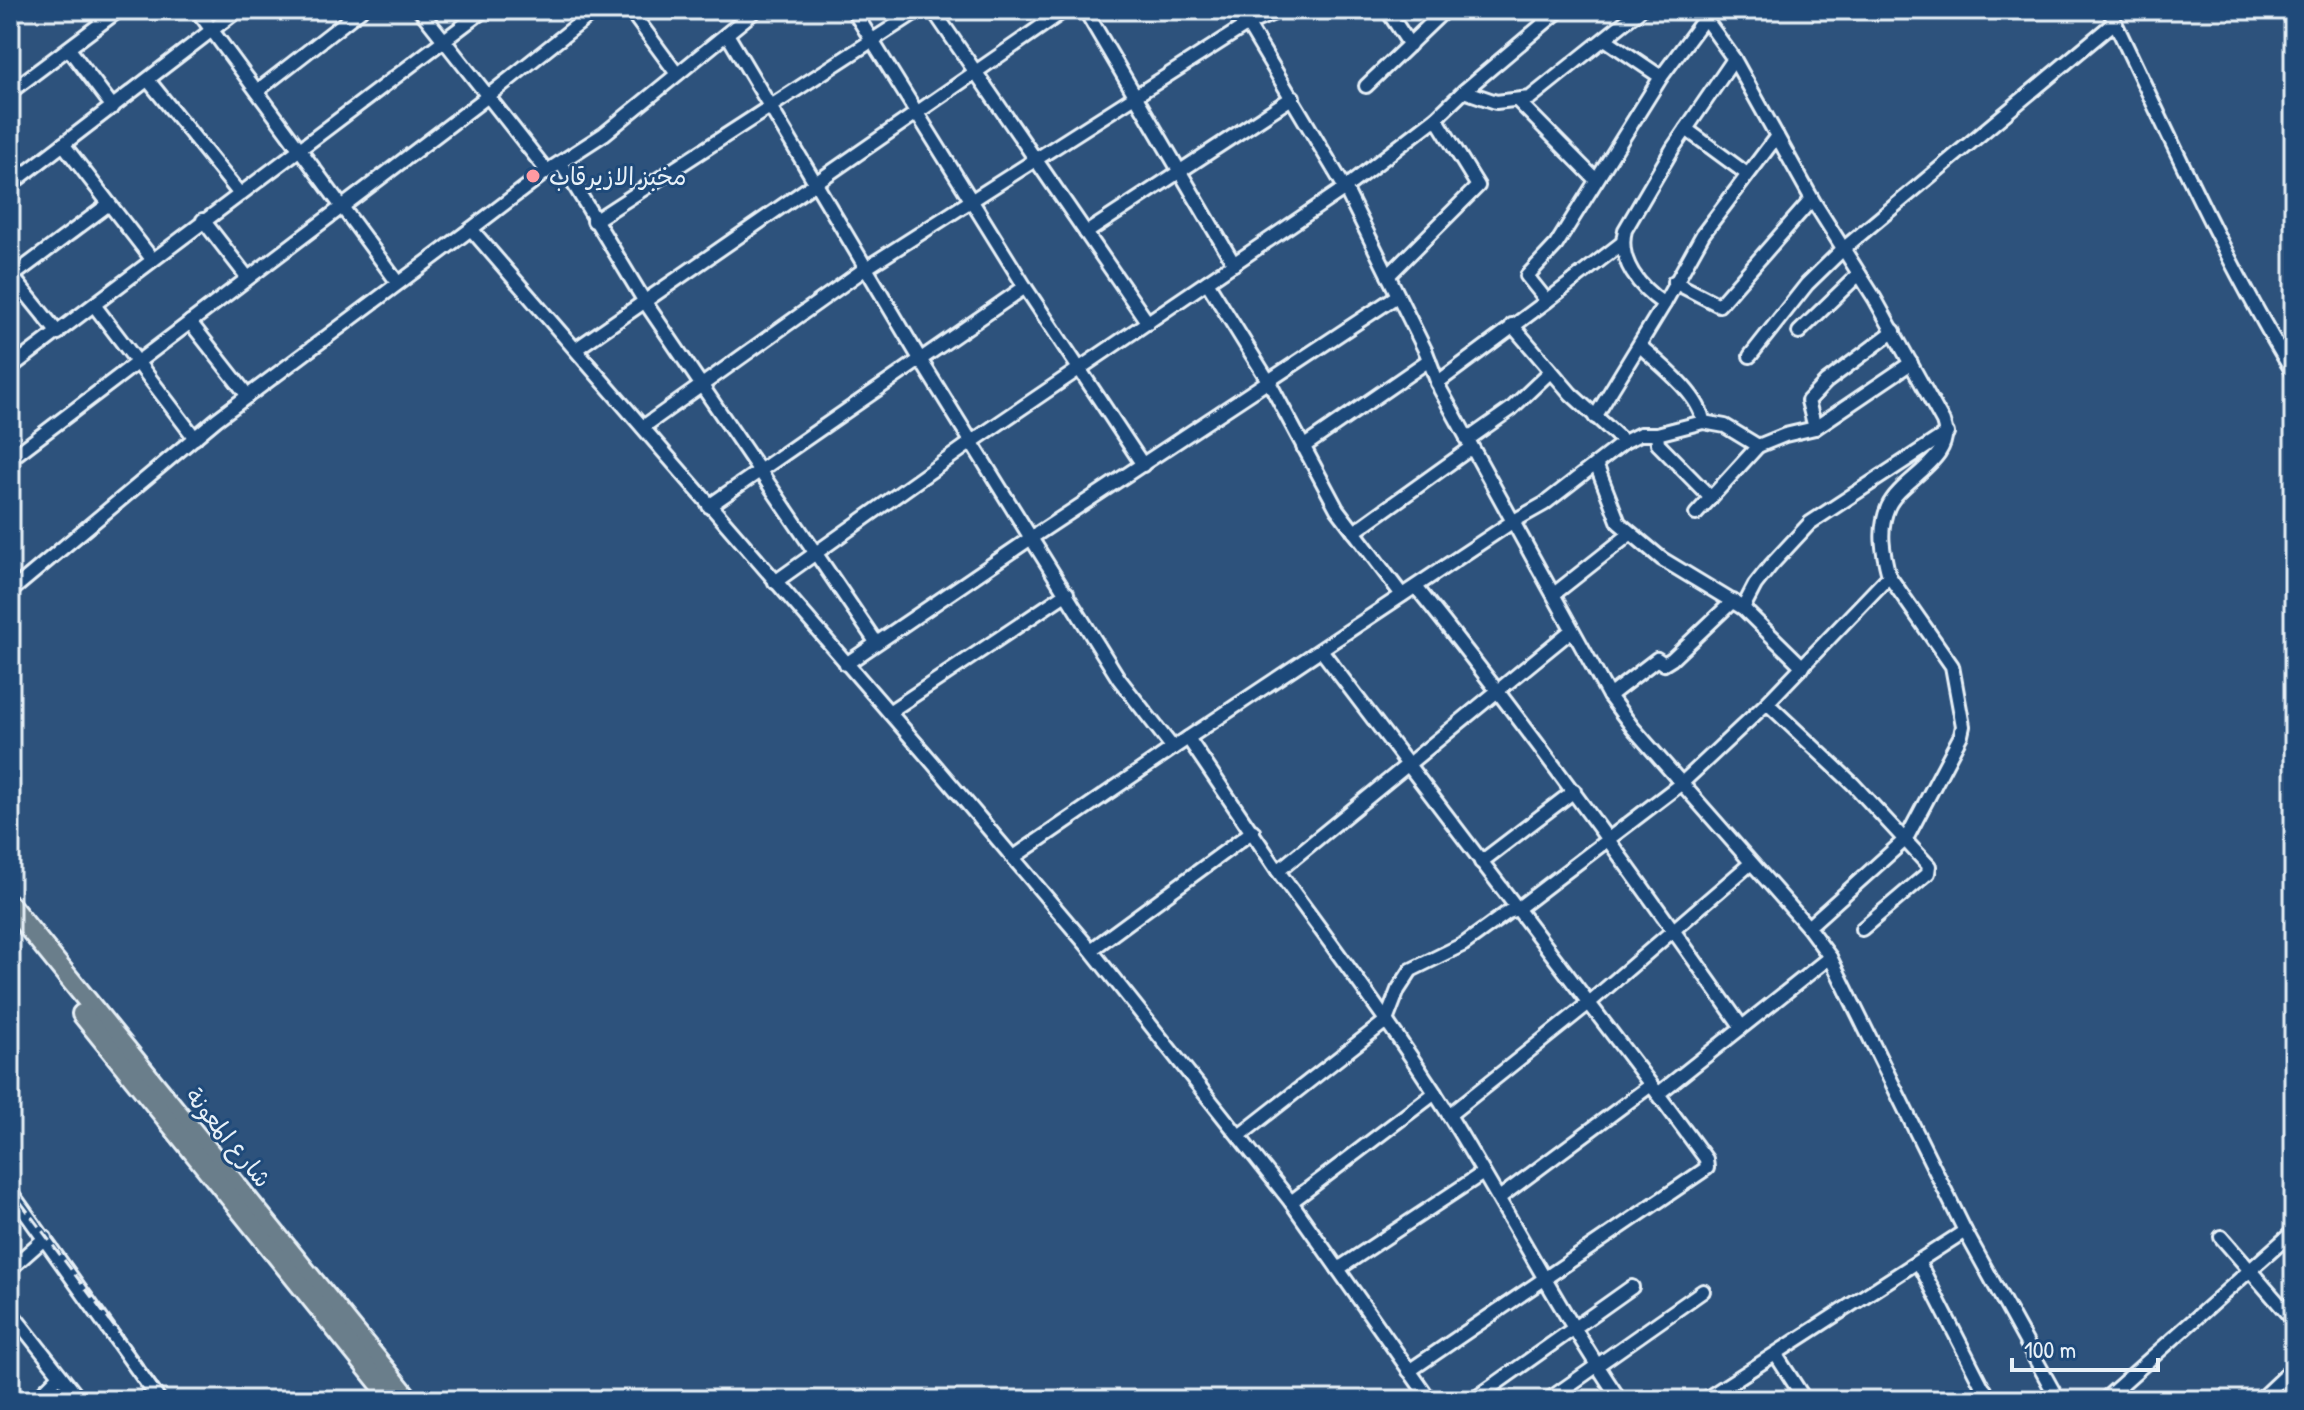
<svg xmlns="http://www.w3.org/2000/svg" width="2304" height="1410" font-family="'Patrick Hand','Playpen Sans Arabic',sans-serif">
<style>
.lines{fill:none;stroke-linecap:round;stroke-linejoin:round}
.minor-casing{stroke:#e8f1f8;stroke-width:18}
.highway-casing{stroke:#e8f1f8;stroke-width:24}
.minor{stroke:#1f4a7a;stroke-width:12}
.highway{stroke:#6b7e8b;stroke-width:18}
.rail{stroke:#e8f1f8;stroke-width:3;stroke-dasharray:12 6;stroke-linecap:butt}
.poi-dot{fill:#ff9aa2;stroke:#1f4a7a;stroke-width:3}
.labels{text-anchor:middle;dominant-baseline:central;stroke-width:6;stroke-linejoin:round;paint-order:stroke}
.poi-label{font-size:24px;fill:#e8f1f8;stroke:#1f4a7a;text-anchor:start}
.street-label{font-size:24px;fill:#e8f1f8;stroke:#1f4a7a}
</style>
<rect width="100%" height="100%" fill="#2d527c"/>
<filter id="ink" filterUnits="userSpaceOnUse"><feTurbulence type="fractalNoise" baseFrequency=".0125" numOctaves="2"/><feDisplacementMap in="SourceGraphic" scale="16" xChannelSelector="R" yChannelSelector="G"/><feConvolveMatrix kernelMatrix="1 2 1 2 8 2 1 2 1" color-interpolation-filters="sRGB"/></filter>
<g filter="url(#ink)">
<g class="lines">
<!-- minor casing -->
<g class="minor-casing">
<g id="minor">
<path d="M197,10L398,283"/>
<path d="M420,10L547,171"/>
<path d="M630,10L677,74"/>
<path d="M756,10L604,134L547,171L471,229L933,763L1091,950L1291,1202L1430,1400"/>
<path d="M853,10L1025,287L1143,465"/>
<path d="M933,10L1148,323"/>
<path d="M1085,10L1234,264"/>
<path d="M1239,10L1345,188L1426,352L1440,389L1609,696L1633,728L1808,927L1830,957L1965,1231L2058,1400"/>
<path d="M1387,10L1410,45"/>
<path d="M2109,10C2168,133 2223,257 2294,374"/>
<path d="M727,34L920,359L1031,538L1119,679L1173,748"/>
<path d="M1605,39L1661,77"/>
<path d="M69,49L113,107"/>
<path d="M1734,59L1673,148L1625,230C1617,261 1640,288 1664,304L1703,234L1777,136"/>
<path d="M148,80L239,193"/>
<path d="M1366,86L1445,10"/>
<path d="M257,91L361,10"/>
<path d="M1464,91L1496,102L1530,98L1640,10"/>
<path d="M10,92L119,10"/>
<path d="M1517,100L1595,179"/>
<path d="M1686,129L1747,174"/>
<path d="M63,144L152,259"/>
<path d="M561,163L645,302L876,642"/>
<path d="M10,185L238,10"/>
<path d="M203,220L248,278"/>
<path d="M594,221L919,10"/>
<path d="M1086,233L1293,97"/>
<path d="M12,276L58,333"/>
<path d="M1388,276L1478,186L1436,118"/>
<path d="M10,278L109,204"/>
<path d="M1207,282L1269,382L1337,509L1402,595"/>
<path d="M1674,282L1719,305L1812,199"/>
<path d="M1547,301L1622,243"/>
<path d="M94,305L195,438"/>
<path d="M190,322L248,396"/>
<path d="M1512,325L1571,394L1624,442"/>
<path d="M1799,332L1859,274"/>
<path d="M1640,346C1659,363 1701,396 1703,422"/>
<path d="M576,349L1065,10"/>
<path d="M1750,356L1807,284L1843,249L2115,22"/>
<path d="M10,368L484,10"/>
<path d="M1437,383L1547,301L1527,276L1556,245L1661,77L1704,19"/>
<path d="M1595,417L1664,304"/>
<path d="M643,427L866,268L1248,24L1281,10"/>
<path d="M1815,428L1808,401L1826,382L1894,331"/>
<path d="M1657,434L1658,444L1711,498"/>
<path d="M1467,440L1511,409L1551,371"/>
<path d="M1303,447L1429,360"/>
<path d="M10,459L488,96L596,10"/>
<path d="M1596,464L1619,523L1662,559L1743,608L1803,667"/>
<path d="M709,506L1025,287"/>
<path d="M1696,514L1758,446"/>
<path d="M1354,532L1471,448"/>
<path d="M775,582L973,441L1345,188L1436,118L1464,91L1560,10"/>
<path d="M1416,587C1530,729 1636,877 1741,1026"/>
<path d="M10,592L217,419L471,229"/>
<path d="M1554,594L1630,534"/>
<path d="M1743,608L1755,585L1771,565L1810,523L1947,433"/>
<path d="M1321,650L1658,1094L1830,957"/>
<path d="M846,664L1031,538L1397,296"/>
<path d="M1609,696L1657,659L1664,664L1672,659L1733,601"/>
<path d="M1767,703L1853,784L1929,866L1928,873L1862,929"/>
<path d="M889,712L1067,593"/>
<path d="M1188,738L1278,871L1572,630"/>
<path d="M1014,857L1173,748L1512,522L1544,504L1624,442L1640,434H1657L1703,422L1725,426L1758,446L1785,435L1815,428L1911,363"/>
<path d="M1481,862L1574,791"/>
<path d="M1278,871C1336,951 1395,1029 1447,1112C1506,1207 1557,1307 1620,1400"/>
<path d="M1808,927L1906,839L1961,735L1963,726L1952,666L1889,576"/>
<path d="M1091,950L1253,831"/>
<path d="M1449,1115L1589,1003L1750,864"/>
<path d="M1239,1136L1386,1021L1398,990L1411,970L1464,944L1508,912L1517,909L1682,783L1767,703L1889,576C1883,553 1878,530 1888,507C1901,478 1957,459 1943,422L1875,299L1812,199L1734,59L1699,10"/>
<path d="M10,1191L159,1400"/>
<path d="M1499,1198L1651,1085"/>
<path d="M1291,1202L1435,1093"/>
<path d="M2221,1237L2294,1321"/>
<path d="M1919,1263L1989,1400"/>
<path d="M10,1269L45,1238"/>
<path d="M1338,1269L1483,1173"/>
<path d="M10,1311L80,1400"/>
<path d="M1776,1355L1805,1400"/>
<path d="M1409,1371L1707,1168L1706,1159L1658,1094"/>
<path d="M35,1400L60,1375"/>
<path d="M1473,1400L1632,1287"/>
<path d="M1548,1400L1703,1291"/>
<path d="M1704,1400L1965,1231"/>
<path d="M1970,1400L1985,1390"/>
<path d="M2104,1400L2294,1231"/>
<path d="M2259,1400L2294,1367"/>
</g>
</g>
<!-- highway casing -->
<g class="highway-casing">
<g id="highway">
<path d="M10,905L410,1400"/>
<path d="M82,1014L393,1400"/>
</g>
</g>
<!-- minor -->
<use href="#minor" class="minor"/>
<!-- highway -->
<use href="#highway" class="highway"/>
<!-- rail -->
<path class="rail" d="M10,1188L169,1400"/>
</g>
</g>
<!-- markers -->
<circle class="poi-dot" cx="533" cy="176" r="8"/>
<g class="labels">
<!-- poi labels -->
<g class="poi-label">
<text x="549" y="176">مخبز الازيرقاب</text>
</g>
<!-- street labels -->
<g class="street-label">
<text transform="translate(229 1137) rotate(51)">شارع المعونة</text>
</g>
</g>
<!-- margin -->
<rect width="2304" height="1410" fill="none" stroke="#1f4a7a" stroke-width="40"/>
<rect x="20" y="20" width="2264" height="1370" fill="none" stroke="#e8f1f8" stroke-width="3" filter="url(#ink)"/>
<!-- scale -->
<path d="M2012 1358v12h146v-12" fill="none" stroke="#e8f1f8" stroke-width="4"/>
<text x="2024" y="1358" font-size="24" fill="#e8f1f8" stroke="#1f4a7a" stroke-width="6" paint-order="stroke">100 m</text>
</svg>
